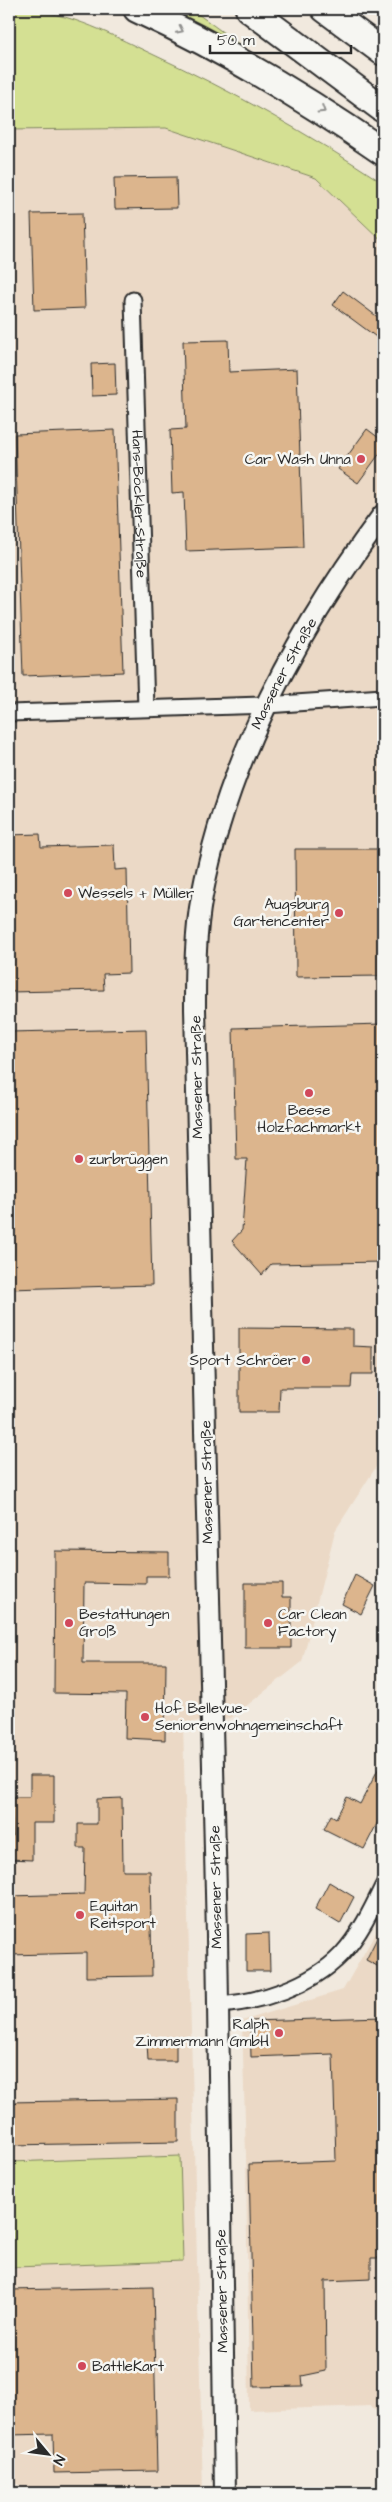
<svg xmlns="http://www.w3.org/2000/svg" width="392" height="2502" font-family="'Architects Daughter',sans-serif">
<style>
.built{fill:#ebd9c6}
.green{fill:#d4e093;stroke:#80865f}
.building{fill:#dcb58d;stroke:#2b2b2b}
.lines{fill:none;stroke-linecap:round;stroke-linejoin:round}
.minor-casing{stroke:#2b2b2b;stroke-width:19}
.secondary-casing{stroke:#2b2b2b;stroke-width:24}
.motorway-casing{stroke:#2b2b2b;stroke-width:30}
.minor{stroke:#f6f6f2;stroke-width:15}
.secondary{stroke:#f6f6f2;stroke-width:20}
.motorway{stroke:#f6f6f2;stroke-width:26}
.oneway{stroke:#90908e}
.poi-dot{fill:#d1495b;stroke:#f6f6f2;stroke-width:2}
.labels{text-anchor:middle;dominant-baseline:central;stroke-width:5;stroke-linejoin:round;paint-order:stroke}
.poi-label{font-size:15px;fill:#2b2b2b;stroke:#f6f6f2;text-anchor:start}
.street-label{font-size:15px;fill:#2b2b2b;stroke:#f6f6f2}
</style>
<rect width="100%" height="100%" fill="#f1e9de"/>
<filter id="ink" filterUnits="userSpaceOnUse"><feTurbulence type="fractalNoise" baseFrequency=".02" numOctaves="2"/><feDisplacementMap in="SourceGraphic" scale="10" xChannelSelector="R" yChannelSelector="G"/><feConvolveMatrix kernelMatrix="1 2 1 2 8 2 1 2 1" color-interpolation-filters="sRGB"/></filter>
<g filter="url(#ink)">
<!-- built -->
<g class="built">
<path d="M166,128L316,178L383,242V1456L335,1531L302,1662L231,1718L183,1723L203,2493H32L9,2479V130Z"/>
<path d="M383,1920V2416L371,2406L249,2410L246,2154L242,2021L343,1990Z"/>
</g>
<!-- green -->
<g class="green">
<path d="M9,9C64,9 103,31 152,54C232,91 309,134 383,183V242L316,178L166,128L9,130Z"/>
<path d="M150,9H191L261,60Z"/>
<path d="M180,2156L183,2261L14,2267L10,2162Z"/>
</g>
<!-- building -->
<g class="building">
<path d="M176,177L177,208L115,209L114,178Z"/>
<path d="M82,213L85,308L34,310L31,214Z"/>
<path d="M343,291L383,321V342L333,305Z"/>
<path d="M228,340L229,372L297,369L303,547L186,551L184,492L172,493L170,430L186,429L183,341Z"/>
<path d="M115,363L116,395L92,396L91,364Z"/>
<path d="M367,429L383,441V449L358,483L338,469Z"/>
<path d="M115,430L123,672L23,676L15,434Z"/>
<path d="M40,834L41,847L114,845L115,870L127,869L129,973L103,974L104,990L9,992V835Z"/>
<path d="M295,849H383V976L296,977Z"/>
<path d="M383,1024V1262L271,1264L262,1275L232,1241L242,1230L247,1159H236L233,1028Z"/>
<path d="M146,1029L152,1285L9,1289V1032Z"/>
<path d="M239,1328L353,1329V1346L373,1347V1374H352L351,1388H280L279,1412H239Z"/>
<path d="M55,1551L169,1552V1576H146V1584L84,1583L83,1663H166L165,1740L125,1738L126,1694L54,1693Z"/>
<path d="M355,1575L375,1586L361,1614L342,1604Z"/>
<path d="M245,1583H282V1597H291V1648H245Z"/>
<path d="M383,1760V1812L364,1849L324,1829L331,1815L336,1818L347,1797L360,1804Z"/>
<path d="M30,1775H54V1823H32V1860L9,1859V1836H13L12,1797H30Z"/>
<path d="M122,1798L123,1871H150L152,1976L86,1977V1953L9,1955V1896L84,1894L85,1848H78V1824H97V1799Z"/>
<path d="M329,1882L354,1897L340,1924L315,1909Z"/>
<path d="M383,1926V1969L366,1960Z"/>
<path d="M269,1933L270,1971H246V1934Z"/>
<path d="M383,2017V2258H371V2279L325,2281L326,2371L302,2376L303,2386L254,2387L249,2164L336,2161L333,2054L251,2057L250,2021Z"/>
<path d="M147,2042H176V2061H148Z"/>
<path d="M178,2099V2142L9,2145V2102Z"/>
<path d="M153,2287L157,2471L54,2473L53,2434L9,2435V2290Z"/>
</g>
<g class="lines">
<!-- minor casing -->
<g class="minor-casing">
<g id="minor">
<path id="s1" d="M133,300L146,708"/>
<path d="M9,713L266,705L383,697"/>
<path d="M217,2005C259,2003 311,1986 341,1955C359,1936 372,1909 383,1886"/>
</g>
</g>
<!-- secondary casing -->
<g class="secondary-casing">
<g id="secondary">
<path id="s2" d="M225,2493L217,1935L195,1009C195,972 195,933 202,896C228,756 299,628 383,515"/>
</g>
</g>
<!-- motorway casing -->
<g class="motorway-casing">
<g id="motorway">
<path d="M137,9C224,49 305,98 383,152"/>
<path d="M249,9L383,109"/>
<path d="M325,9L383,52"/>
</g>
</g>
<!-- minor -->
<use href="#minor" class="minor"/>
<!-- secondary -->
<use href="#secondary" class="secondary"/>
<!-- motorway -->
<use href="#motorway" class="motorway"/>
</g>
<!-- one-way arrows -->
<defs><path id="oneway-chevron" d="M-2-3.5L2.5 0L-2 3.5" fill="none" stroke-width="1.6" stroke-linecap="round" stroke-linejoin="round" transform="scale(1.25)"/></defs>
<g class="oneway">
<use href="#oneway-chevron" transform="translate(180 30) rotate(26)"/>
<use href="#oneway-chevron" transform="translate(322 110) rotate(32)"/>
</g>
</g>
<!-- markers -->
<g class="poi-dot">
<circle cx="361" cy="459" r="5"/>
<circle cx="68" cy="893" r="5"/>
<circle cx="339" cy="913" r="5"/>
<circle cx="309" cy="1093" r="5"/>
<circle cx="79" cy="1159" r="5"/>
<circle cx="306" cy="1360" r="5"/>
<circle cx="69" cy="1623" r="5"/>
<circle cx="268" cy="1623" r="5"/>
<circle cx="145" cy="1717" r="5"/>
<circle cx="80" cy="1915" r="5"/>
<circle cx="279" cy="2033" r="5"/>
<circle cx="82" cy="2366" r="5"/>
</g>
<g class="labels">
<!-- poi labels -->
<g class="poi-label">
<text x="351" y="459" text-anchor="end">Car Wash Unna</text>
<text x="78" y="893">Wessels + Müller</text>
<text x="329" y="904" text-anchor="end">Augsburg<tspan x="329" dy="17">Gartencenter</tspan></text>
<text x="309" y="1110" text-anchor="middle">Beese<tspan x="309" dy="17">Holzfachmarkt</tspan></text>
<text x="89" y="1159">zurbrüggen</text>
<text x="296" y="1360" text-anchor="end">Sport Schröer</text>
<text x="79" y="1614">Bestattungen<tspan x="79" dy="17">Groß</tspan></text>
<text x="278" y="1614">Car Clean<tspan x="278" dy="17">Factory</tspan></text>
<text x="155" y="1708">Hof Bellevue-<tspan x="155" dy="17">Seniorenwohngemeinschaft</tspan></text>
<text x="90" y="1906">Equitan<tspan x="90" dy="17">Reitsport</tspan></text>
<text x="269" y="2024" text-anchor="end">Ralph<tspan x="269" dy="17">Zimmermann GmbH</tspan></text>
<text x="92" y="2366">BattleKart</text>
</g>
<!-- street labels -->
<g class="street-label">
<text stroke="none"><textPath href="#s1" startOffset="204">Hans-Böckler-Straße</textPath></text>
<text stroke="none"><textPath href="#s2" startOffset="1836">Massener Straße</textPath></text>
<text transform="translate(197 1077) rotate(-91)">Massener Straße</text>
<text transform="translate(207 1482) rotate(-91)">Massener Straße</text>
<text transform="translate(216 1887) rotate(-91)">Massener Straße</text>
<text transform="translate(222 2291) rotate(-91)">Massener Straße</text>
</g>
</g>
<!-- margin -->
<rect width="392" height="2502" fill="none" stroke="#f6f6f2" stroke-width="30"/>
<rect x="15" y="15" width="362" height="2472" fill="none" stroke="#2b2b2b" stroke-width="2" filter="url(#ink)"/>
<!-- north arrow -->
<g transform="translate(48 2454) rotate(119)" stroke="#f6f6f2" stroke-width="4" paint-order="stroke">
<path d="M0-4L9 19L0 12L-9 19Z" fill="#2b2b2b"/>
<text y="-8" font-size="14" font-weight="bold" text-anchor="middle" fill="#2b2b2b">N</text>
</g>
<!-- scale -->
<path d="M210 45v8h141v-8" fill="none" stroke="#2b2b2b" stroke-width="2.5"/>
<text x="217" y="45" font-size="15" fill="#2b2b2b" stroke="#f6f6f2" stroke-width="4" paint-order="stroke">50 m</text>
</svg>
